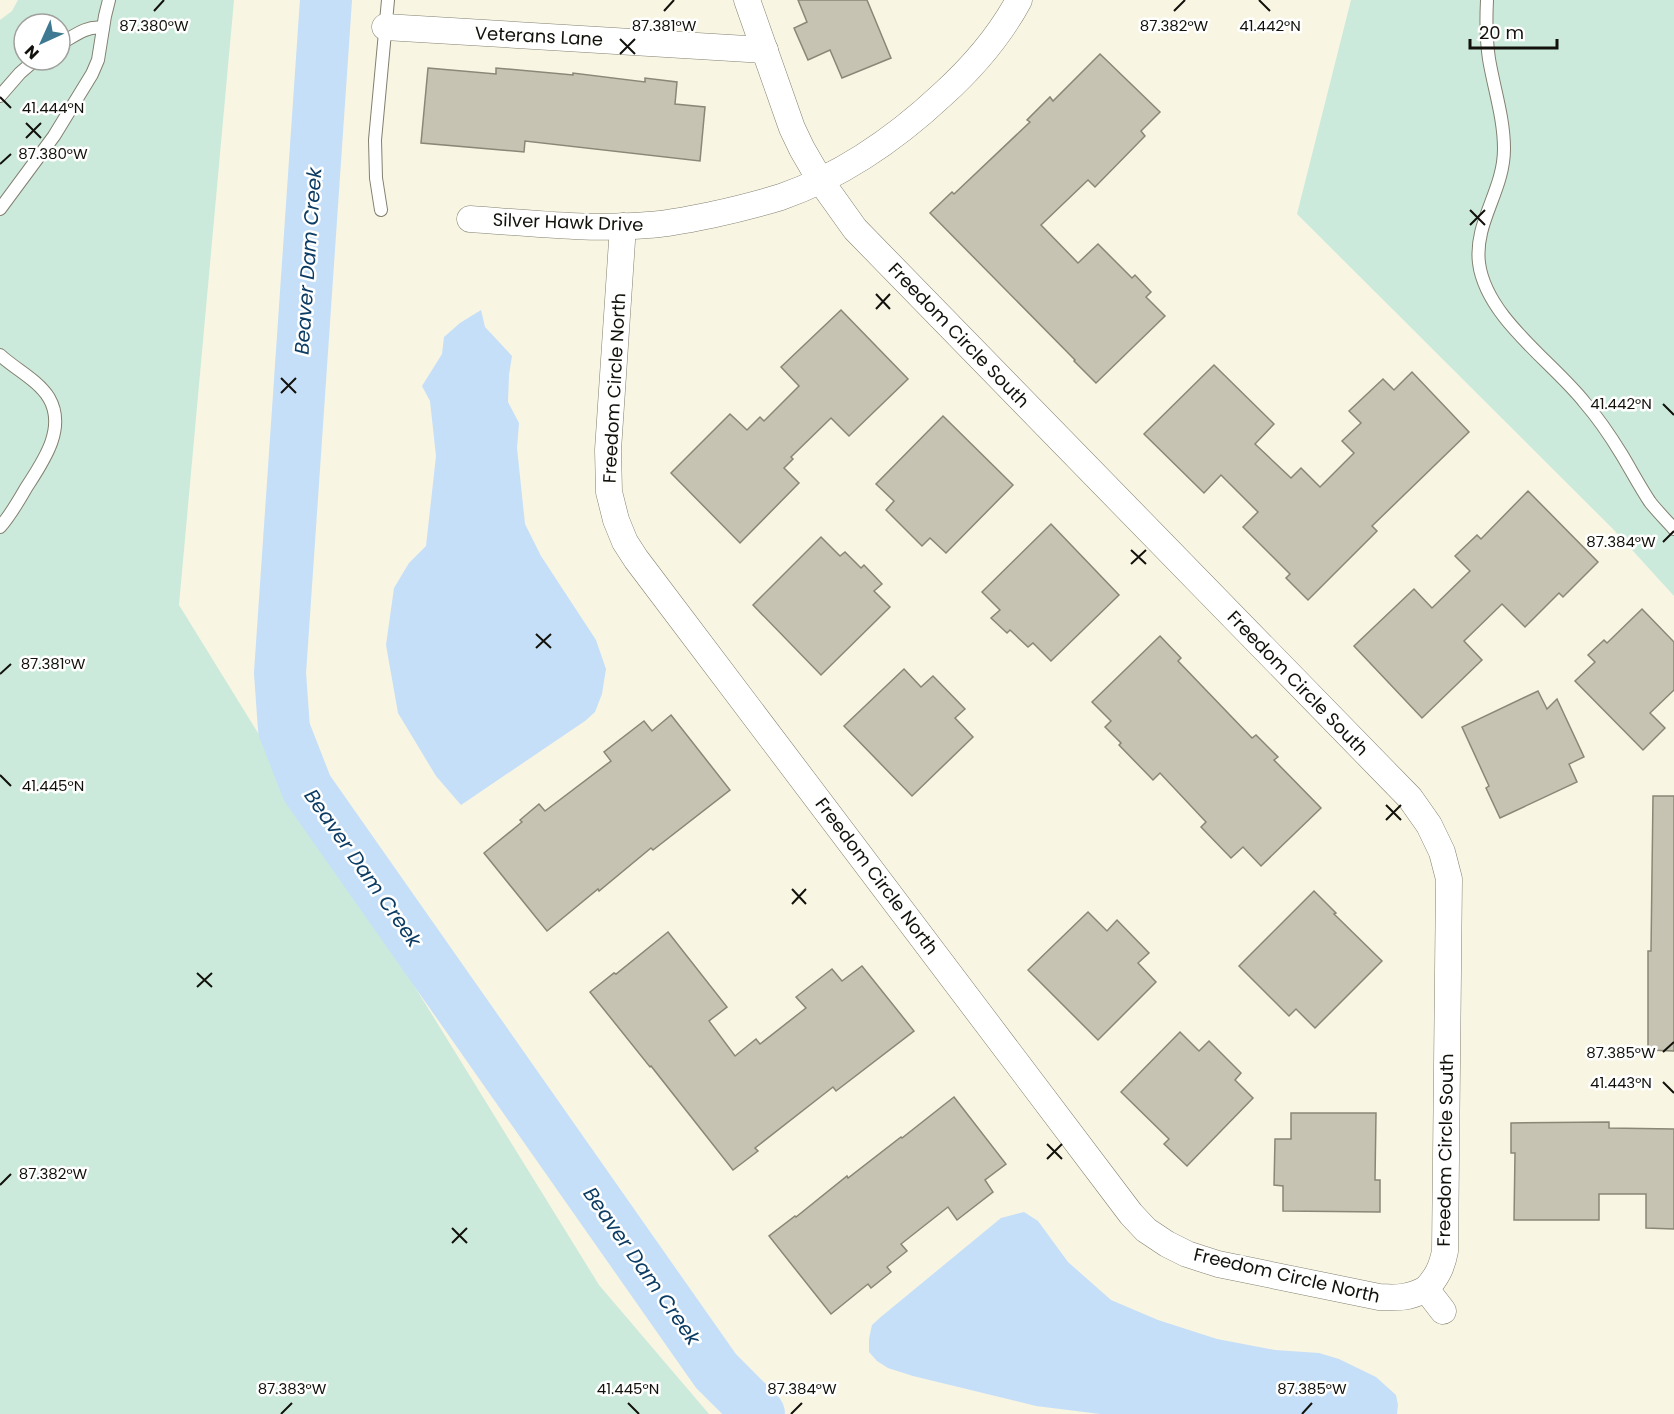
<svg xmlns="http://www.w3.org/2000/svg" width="1674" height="1414" font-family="Poppins,sans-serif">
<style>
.green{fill:#cbeadb;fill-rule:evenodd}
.water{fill:#c5dff8}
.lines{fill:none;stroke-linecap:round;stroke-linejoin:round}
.river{stroke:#c5dff8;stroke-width:52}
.building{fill:#c6c3b2;stroke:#8a8777;stroke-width:1.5}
.service-casing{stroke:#838070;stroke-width:14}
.minor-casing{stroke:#838070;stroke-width:27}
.service{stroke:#fff;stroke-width:12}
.minor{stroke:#fff;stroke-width:26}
.ticks{fill:none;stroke:#12110b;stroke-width:2}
.labels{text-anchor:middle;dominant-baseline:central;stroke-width:5;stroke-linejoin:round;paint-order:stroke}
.street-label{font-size:18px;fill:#12110b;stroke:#fff}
.water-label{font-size:20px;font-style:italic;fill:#0c3c64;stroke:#fff}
.ticks-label{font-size:15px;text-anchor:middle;fill:#12110b;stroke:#fff;stroke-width:5;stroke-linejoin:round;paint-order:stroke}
</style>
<rect width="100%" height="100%" fill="#f8f5e3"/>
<!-- green -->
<g class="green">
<path d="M18,0H234L179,605L599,1285L709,1414H0V20L12,11ZM24,24H60V60H24Z"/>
<path d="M1351,0H1674V596L1613,529L1297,214Z"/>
</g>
<!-- water -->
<g class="water">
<path d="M481,310L485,327L512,356L509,375L508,402L519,423L517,448L525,524L541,556L596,640L606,669L602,694L595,712L585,721L461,805L436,776L398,713L386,645L394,588L409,563L426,546L436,456L430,401L422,386L442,354L444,337L460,323Z"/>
<path d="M1024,1212L1038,1221L1068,1262L1111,1300L1158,1320L1217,1339L1275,1350L1319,1353L1339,1359L1376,1377L1396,1395L1398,1405L1397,1414H1100L1036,1406L913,1376L888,1368L877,1361L869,1352V1339L872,1325L882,1316L1001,1218Z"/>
</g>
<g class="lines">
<!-- river -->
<path class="river" d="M326,0L280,673L284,729L307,788L716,1371L759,1414"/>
</g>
<!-- building -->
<g class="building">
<path d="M798,0H867L891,58L842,78L830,50L808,60L794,28L807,22Z"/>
<path d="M1100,54L1160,112L1141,131L1145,136L1095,187L1088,180L1041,225L1078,263L1098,244L1132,278L1135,275L1151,292L1146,297L1165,316L1096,383L1074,361L1075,360L930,213L952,192L954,194L1030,122L1027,120L1050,97L1053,101Z"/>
<path d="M428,68L496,74V68L573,75V73L645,82V78L677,82L675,104L705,107L700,161L525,141L524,152L421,143Z"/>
<path d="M841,310L908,379L849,436L831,418L791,457L793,459L784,468L799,483L740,543L671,473L730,414L747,430L760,417L764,421L799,386L781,367Z"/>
<path d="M1214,365L1274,424L1255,444L1291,478L1301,468L1320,487L1354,453L1342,441L1361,423L1349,411L1383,379L1394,390L1412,372L1469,432L1372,526L1377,531L1308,600L1286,578L1290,574L1243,527L1258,512L1221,475L1204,493L1144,434Z"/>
<path d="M943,416L1013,485L946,553L930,538L922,546L886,510L894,501L876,484Z"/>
<path d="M1528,491L1598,562L1563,597L1559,593L1525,627L1502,604L1464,641L1482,660L1422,718L1354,646L1414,589L1432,608L1470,571L1455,556L1477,535L1481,539Z"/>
<path d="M1051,524L1119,595L1051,661L1033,643L1028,647L1010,630L1007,633L991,618L1000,610L982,592Z"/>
<path d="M821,537L840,556L845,552L861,568L864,565L882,584L874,591L890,607L821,675L753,605Z"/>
<path d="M1642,609L1674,642V690L1650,713L1665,728L1643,750L1575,681L1595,662L1588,655L1604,640L1607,643Z"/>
<path d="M1160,636L1181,658L1178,661L1252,738L1256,735L1278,757L1274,760L1321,808L1261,866L1243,847L1231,858L1201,827L1206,822L1160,773L1153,780L1119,745L1121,743L1105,727L1111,721L1092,702Z"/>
<path d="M904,669L921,687L933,676L965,709L955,718L973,737L912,796L844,726Z"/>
<path d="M1538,691L1547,709L1557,699L1584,757L1569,764L1577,782L1500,818L1486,788L1489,786L1462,727Z"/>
<path d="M671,715L730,790L653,850L651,848L599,891L598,889L547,931L484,853L522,822L520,820L539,804L545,811L611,761L604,752L644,721L652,731Z"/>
<path d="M1653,796H1674V1051L1648,1050V951H1651Z"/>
<path d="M1314,891L1336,913L1334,914L1382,961L1315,1028L1296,1009L1289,1016L1239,966Z"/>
<path d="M1088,912L1107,931L1117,920L1149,953L1138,963L1156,982L1098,1040L1028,970Z"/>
<path d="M668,932L727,1007L709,1021L735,1056L756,1039L760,1044L806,1008L796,997L832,969L842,981L862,966L914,1031L836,1091L833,1087L755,1148L758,1151L733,1170L651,1066L650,1067L590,992L614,973L616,974Z"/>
<path d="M1180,1032L1199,1051L1209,1041L1241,1073L1235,1080L1253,1098L1187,1166L1164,1144L1169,1139L1121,1092Z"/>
<path d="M954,1097L1006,1164L985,1180L993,1192L957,1220L948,1207L901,1244L907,1251L887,1267L891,1272L871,1288L868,1284L831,1314L769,1236L795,1216L796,1217L847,1176L848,1178L901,1137L902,1138Z"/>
<path d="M1291,1113H1376L1375,1180H1380V1212L1283,1211V1186L1274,1185L1275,1139H1291Z"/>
<path d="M1609,1122V1128L1674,1129V1229L1646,1228V1194H1599V1220H1514L1515,1153H1511V1123Z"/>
</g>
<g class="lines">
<!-- service casing -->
<g class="service-casing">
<g id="service">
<path d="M1487,0C1486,20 1486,39 1489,59C1494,89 1504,118 1504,149C1504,191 1474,222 1479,263C1486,318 1553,362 1585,403C1599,419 1611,437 1622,455C1631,470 1640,487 1650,502C1657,511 1666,520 1674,529"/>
<path d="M60,44C74,36 87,25 103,28"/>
<path d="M0,96L20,73L35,60"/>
<path d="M0,209L54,136L92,74L98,60L105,16L109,0"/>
<path d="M381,210L376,178L375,140L388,0"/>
<path d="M0,355C15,369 38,380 49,398C67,429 42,463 26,488C18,502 10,516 0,527"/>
</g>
</g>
<!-- minor casing -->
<g class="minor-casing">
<g id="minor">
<path d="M747,0L792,128L802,149L820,180L855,229L1410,798L1429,825L1442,852L1449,879L1445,1251C1442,1267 1437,1277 1426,1289L1443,1311"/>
<path d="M385,27L765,50"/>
<path d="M470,219C529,223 589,230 648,225C669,224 690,219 711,215C734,210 758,204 781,197C841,176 896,138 942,95C973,67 999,37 1019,0"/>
<path d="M623,226L608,450L609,492L616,520L625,542L636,559L1131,1214L1146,1230L1167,1244L1187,1254L1218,1264L1379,1297C1398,1298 1409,1298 1426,1289"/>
</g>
</g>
<!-- service -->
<use href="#service" class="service"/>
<!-- minor -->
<use href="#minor" class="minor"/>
</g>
<!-- ticks -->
<path class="ticks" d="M1259,0L1270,11M154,11L164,0M664,11L674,0M1174,11L1185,0M620,39L635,54M620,54L635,39M0,97L11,108M26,123L41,138M26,138L41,123M0,164L11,154M1470,210L1485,225M1470,225L1485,210M876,294L890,309M876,309L890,294M281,378L296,393M281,393L296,378M1663,404L1674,415M1663,542L1674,531M1131,550L1146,564M1131,564L1146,550M536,634L551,648M536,648L551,634M0,674L11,664M0,775L11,786M1386,805L1401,820M1386,820L1401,805M792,889L806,904M792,904L806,889M197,973L212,987M197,987L212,973M1663,1052L1674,1042M1663,1082L1674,1093M1047,1144L1062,1159M1047,1159L1062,1144M0,1185L11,1174M452,1228L467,1243M452,1243L467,1228M628,1403L639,1414M281,1414L292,1403M791,1414L802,1403M1302,1414L1312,1403"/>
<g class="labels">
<!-- street labels -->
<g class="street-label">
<text transform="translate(539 36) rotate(3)">Veterans Lane</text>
<text transform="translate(568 222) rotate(2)">Silver Hawk Drive</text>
<text transform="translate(959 335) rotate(46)">Freedom Circle South</text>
<text transform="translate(614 388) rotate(-87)">Freedom Circle North</text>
<text transform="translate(1298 683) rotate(46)">Freedom Circle South</text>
<text transform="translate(877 876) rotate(53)">Freedom Circle North</text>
<text transform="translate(1445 1150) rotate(-89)">Freedom Circle South</text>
<text transform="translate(1287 1275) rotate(13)">Freedom Circle North</text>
</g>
<!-- water labels -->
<g class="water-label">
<text transform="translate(308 261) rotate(-86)">Beaver Dam Creek</text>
<text transform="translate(363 868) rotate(55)">Beaver Dam Creek</text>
<text transform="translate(642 1266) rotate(55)">Beaver Dam Creek</text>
</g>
</g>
<g class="ticks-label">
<text x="154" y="31">87.380°W</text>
<text x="664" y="31">87.381°W</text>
<text x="1174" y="31">87.382°W</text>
<text x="1270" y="31">41.442°N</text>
<text x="53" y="113">41.444°N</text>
<text x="53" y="159">87.380°W</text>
<text x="1621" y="409">41.442°N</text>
<text x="1621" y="547">87.384°W</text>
<text x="53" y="669">87.381°W</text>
<text x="53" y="791">41.445°N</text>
<text x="1621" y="1058">87.385°W</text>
<text x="1621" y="1088">41.443°N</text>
<text x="53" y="1179">87.382°W</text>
<text x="1312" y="1394">87.385°W</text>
<text x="292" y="1394">87.383°W</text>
<text x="628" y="1394">41.445°N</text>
<text x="802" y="1394">87.384°W</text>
</g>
<!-- north arrow -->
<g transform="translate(42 42) rotate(225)"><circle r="28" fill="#ffffff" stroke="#a0a09d" stroke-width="1.5"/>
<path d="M0-4.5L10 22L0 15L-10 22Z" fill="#3e7991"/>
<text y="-9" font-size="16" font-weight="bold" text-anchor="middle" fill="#12110b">N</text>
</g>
<!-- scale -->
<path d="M1470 39v9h87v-9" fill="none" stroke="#12110b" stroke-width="3"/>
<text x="1479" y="39" font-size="18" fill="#12110b" stroke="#ffffff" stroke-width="4.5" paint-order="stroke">20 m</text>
</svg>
